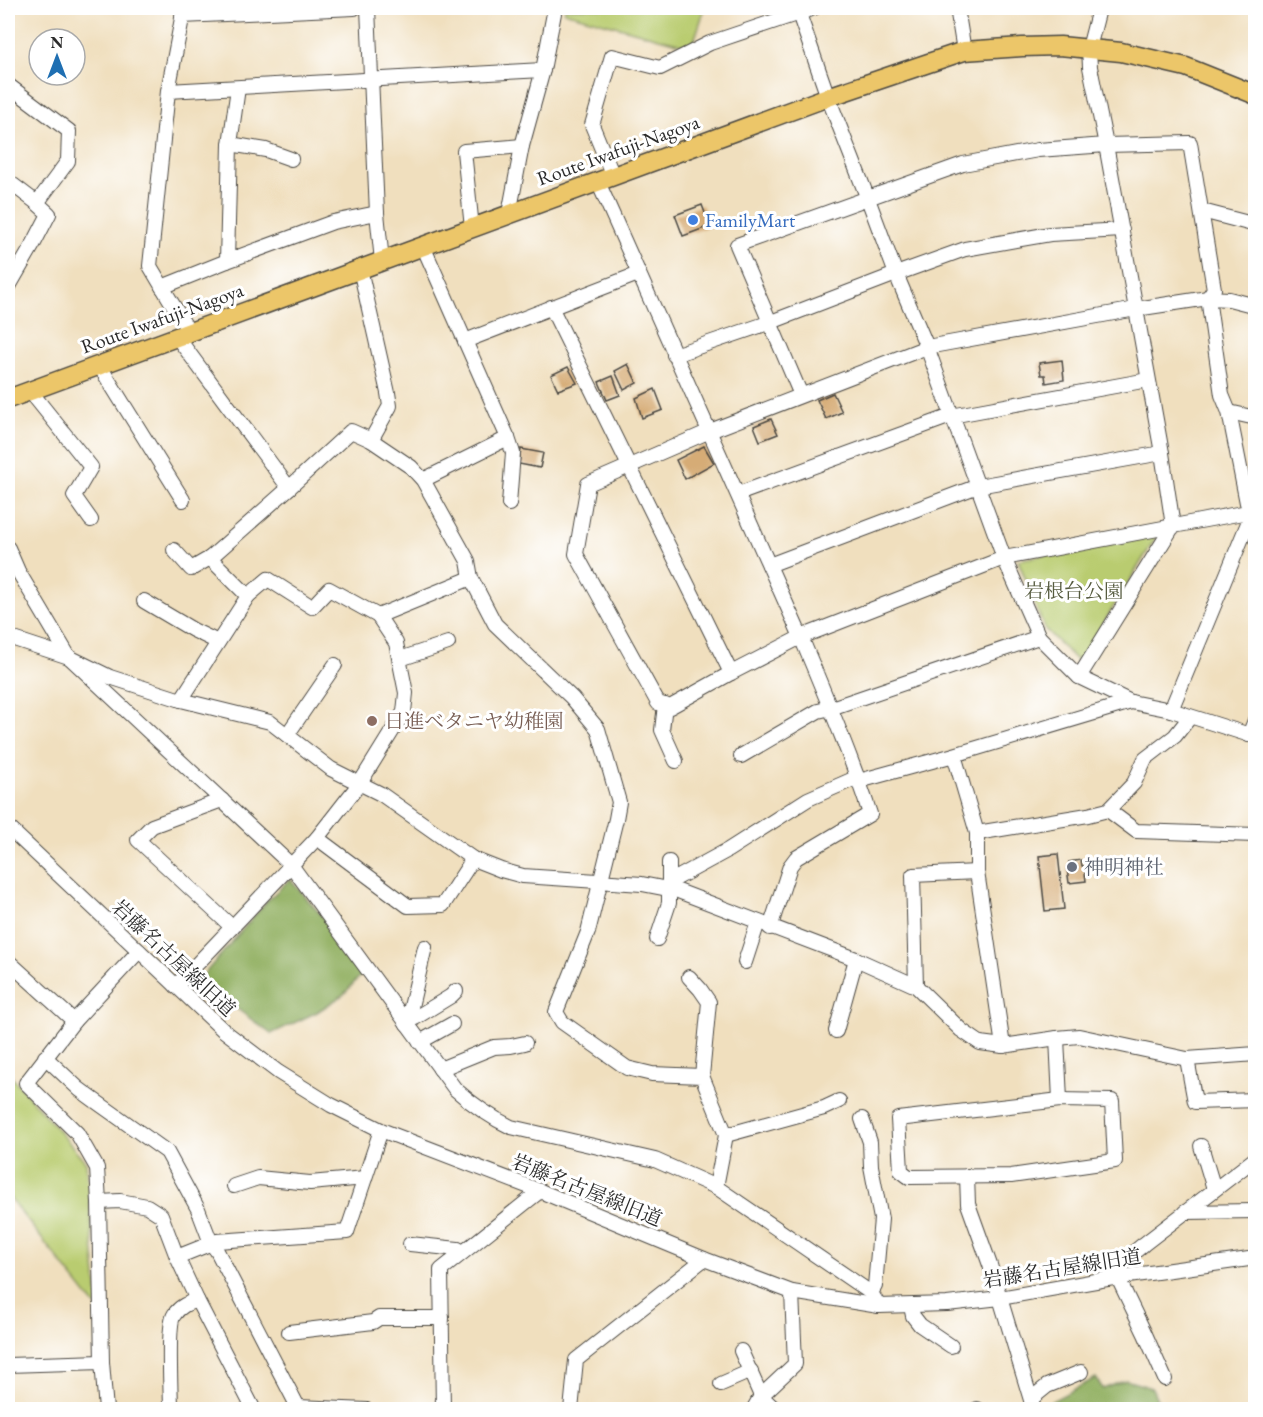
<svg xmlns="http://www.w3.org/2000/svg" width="1263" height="1417" font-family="'EB Garamond','Noto Serif JP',serif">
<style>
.green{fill:#b9cc6f;stroke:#727c4d;stroke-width:1.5}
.forest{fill:#92b062;stroke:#5e6e46;stroke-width:1.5}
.building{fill:#d6ac76}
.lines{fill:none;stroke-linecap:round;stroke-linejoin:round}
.minor-casing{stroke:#494641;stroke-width:16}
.major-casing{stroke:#494641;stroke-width:21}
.minor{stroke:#fff;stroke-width:14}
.major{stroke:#ecc669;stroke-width:18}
.shop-dot{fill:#3f7fe0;stroke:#fff;stroke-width:2}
.education-dot{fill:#8d6e63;stroke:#fff;stroke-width:2}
.worship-dot{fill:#6b7280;stroke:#fff;stroke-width:2}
.labels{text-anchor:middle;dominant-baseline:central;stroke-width:6;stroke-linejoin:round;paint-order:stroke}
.street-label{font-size:20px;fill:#2b2b2b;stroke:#fff}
.shop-label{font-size:20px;fill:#366cbe;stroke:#fff;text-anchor:start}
.park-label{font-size:20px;fill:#565b3f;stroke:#fff}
.education-label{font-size:20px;fill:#785e54;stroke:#fff;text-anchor:start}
.worship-label{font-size:20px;fill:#5b616d;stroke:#fff;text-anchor:start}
</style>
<rect width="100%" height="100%" fill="#fff"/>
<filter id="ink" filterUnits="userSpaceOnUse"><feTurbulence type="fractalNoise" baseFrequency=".0167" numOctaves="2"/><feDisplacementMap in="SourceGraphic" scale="12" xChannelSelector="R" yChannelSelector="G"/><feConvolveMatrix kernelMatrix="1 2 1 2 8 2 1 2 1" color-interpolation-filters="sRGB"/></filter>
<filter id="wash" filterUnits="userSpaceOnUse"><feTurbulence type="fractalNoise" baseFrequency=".008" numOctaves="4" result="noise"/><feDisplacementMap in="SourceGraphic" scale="24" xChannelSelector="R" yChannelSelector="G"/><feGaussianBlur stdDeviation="1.35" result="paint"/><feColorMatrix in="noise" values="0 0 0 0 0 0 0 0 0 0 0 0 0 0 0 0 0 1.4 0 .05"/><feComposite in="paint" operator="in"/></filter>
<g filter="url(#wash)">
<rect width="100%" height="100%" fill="#f0dfbe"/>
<!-- green -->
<g class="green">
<path d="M565,8H705L692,47L564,12Z"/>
<path d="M1160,531L1079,663L1044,628L1018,560Z"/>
<path d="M8,1073L86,1162L99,1311L8,1196Z"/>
</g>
<!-- forest -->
<g class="forest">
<path d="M290,879L334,930L363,973L343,995L317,1012L271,1034L221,997L192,988L268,900Z"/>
<path d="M1096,1378L1103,1389L1126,1380L1152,1388L1161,1409L1041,1410L1040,1407Z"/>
</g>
<g id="blocks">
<!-- building -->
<g class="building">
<path d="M702,205L710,226L683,236L675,215Z"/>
<path d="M1062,360L1064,380L1046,383L1045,375H1041L1039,363Z"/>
<path d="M628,364L637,383L624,390L615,371Z"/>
<path d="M568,367L577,383L558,390L551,375Z"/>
<path d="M613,376L620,395L607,400L599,382Z"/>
<path d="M655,389L663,410L642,418L636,398Z"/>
<path d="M833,393L842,412L826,419L817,400Z"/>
<path d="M771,419L778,434L760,441L754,426Z"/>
<path d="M704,446L714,463L685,479L676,460Z"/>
<path d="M521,449L543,453L540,468L519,464Z"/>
<path d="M1058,854L1064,909L1045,911L1039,856Z"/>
<path d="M1081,860L1082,866H1084L1086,881L1069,883L1067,868H1069V862Z"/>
</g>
</g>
</g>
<g filter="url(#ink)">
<use href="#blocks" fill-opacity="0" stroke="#494641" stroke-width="1.5"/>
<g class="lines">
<!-- minor casing -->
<g class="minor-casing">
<g id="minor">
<path d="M184,8L168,91L150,266L189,332"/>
<path d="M368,8L377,213L382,261"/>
<path d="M797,8L828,97L868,199L896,274L927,347L1004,558L1039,637L1079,677L1131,702L1171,710L1256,737"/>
<path d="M957,8L964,51"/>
<path d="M182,16L354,8"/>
<path d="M8,85L69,131L68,161L37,203"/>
<path d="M168,91L543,70"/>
<path d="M230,144L266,150L291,159"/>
<path d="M613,176L592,125L612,56L660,68L710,43L814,8"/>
<path d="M8,181L37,203L49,214L34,243L8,288"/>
<path d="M598,182L801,637C825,695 850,753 870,814L796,858L790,866L770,928"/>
<path d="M1202,211L1256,225"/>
<path d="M509,214L522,146L543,70L555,8"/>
<path d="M472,228L464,151L522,146"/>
<path d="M423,246L508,438L513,453L509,504"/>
<path d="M227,261L230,144L238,88"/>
<path d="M360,269L388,393L390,406L371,440"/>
<path d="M162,287L227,261L333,222L377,213"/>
<path d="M1256,306L1229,299L1208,298L1136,309L927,347L710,431L588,484L576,554L658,703L670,707L731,673L801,637L1004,558L1253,511L1256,513"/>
<path d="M551,307L731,673"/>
<path d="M177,337L289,488"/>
<path d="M465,341L638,274"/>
<path d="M674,355L771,322L896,274L965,249L1050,234L1122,230"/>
<path d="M99,365L183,500"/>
<path d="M30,391L91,467L74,496L91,520"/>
<path d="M801,395L737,245L963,164L1038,150L1106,145L1190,143L1214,289L1208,298L1222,395L1229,412L1247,503L1253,511L1171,710"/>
<path d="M1229,412L1256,418"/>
<path d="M423,480L508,438"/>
<path d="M738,494L951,416L1148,380"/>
<path d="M8,548L18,571L69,657L291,865L455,1089C473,1105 490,1117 511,1127L655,1160L716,1187L871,1293L879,1306"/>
<path d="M174,550L191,569L210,558"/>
<path d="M769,565L978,486L1162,453"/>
<path d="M248,596L268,579L312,607L329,589L378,616"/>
<path d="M144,601L193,630L218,642"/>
<path d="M8,637L69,657L110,677L181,700L270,722L331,769L381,794L473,859L501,870L523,876L642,884L678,891L856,959L916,986L961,1030L980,1043L1003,1046L1057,1038L1079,1036L1187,1059L1256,1054"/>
<path d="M400,659L448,643"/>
<path d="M1079,677L1173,526L1162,453L1136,309L1106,145L1090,67L1089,48L1098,13V8"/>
<path d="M181,700L248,596L210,558L289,488L351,431L371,440L411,467L423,480L468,561L471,578L495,624L572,698L598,729L619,802L616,819L588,932L556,1012L562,1022L627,1068L652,1074L702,1076L726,1135L716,1187"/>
<path d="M665,705L662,730L676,761"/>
<path d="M287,735L335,665"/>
<path d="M1249,735L1256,718"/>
<path d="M954,755L977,833V872L1003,1046"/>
<path d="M741,756L818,711L831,708L1039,637"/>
<path d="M859,781L954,755L1131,702"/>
<path d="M222,800L152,826L138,840L232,927"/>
<path d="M1108,810L1136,831L1256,835"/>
<path d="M8,827L223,1030L278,1072L331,1105L381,1130L540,1191L704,1259L792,1292L879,1306L947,1304L1000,1298L1107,1279L1256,1258"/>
<path d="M977,833L1088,815L1108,810L1134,783L1145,759L1175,736L1190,717"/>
<path d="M317,838L408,906L443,905L473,859"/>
<path d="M669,880L675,879L728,850L808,799L858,777"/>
<path d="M657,939L669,903V862"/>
<path d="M8,961L74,1021"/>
<path d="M745,962L758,922"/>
<path d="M689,977L700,989L709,1002L702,1076"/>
<path d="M176,986L317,838L360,783L404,712L406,693L396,643L378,616L471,578"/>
<path d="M916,986L913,875L977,872"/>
<path d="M408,1019L415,1018L451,996L456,991"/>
<path d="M407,1024L425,947"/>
<path d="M836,1031L856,959"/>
<path d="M1057,1038L1060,1100"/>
<path d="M420,1042L452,1024"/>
<path d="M45,1057L79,1089L94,1100L167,1152L198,1209L211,1243L217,1251L298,1407"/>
<path d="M1187,1059L1195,1102L1256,1100"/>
<path d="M440,1069L494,1047L511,1046L525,1043"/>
<path d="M1060,1100L1112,1101L1115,1161L1011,1176L909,1177L901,1171L898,1119Z"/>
<path d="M862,1119L870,1142L871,1166L881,1219L875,1286L871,1293"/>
<path d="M726,1135L824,1108L839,1101"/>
<path d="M1201,1146L1214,1189"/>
<path d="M967,1176L968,1204L990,1265L1034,1410"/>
<path d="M234,1186L258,1178L310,1183L365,1178"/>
<path d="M99,1202L120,1201L147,1206L161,1215L177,1257L197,1300L254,1410"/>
<path d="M1185,1212L1256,1211"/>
<path d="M410,1244L458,1249L463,1252"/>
<path d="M177,1257L217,1241L347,1232L381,1130"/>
<path d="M1118,1278L1145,1334L1165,1379"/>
<path d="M1107,1279L1115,1268L1144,1244L1256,1158"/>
<path d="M911,1306L913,1316L920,1325L951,1346"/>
<path d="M289,1332L373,1322L379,1318H442"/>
<path d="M741,1351L761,1396L776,1410"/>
<path d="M102,1362L99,1202L97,1168L77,1133L26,1083L74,1021L139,951"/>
<path d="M8,1365L102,1362L106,1410"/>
<path d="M721,1384L751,1371"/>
<path d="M1031,1399L1047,1386L1081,1372"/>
<path d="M977,1409L979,1410"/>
<path d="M171,1410C171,1393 167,1325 174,1315C180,1306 188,1303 197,1300"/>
<path d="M291,1410L298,1407L367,1410"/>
<path d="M443,1410L441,1270L540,1191"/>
<path d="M571,1410L576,1360L704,1259"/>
<path d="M753,1410L761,1396L795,1364L792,1292"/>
</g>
</g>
<!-- major casing -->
<g class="major-casing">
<path id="major" d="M8,399L828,97L964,51L1022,47L1060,46L1121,52L1186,67L1256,95"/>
</g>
<!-- minor -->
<use href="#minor" class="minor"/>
<!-- major -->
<use href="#major" class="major"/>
</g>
</g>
<!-- markers -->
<circle class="shop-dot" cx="693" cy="220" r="6"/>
<circle class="education-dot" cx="372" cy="721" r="6"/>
<circle class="worship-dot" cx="1072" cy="867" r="6"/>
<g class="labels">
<!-- street labels -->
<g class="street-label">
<text transform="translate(618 150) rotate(-20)">Route Iwafuji-Nagoya</text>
<text transform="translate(162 318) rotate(-20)">Route Iwafuji-Nagoya</text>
<text transform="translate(174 958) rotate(43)">岩藤名古屋線旧道</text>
<text transform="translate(587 1190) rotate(22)">岩藤名古屋線旧道</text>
<text transform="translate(1062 1268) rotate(-9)">岩藤名古屋線旧道</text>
</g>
<!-- shop labels -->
<g class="shop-label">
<text x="705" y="220">FamilyMart</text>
</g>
<!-- park labels -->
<g class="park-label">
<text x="1074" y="591">岩根台公園</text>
</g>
<!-- education labels -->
<g class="education-label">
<text x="384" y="721">日進ベタニヤ幼稚園</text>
</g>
<!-- worship labels -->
<g class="worship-label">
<text x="1084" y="867">神明神社</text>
</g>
</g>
<!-- margin -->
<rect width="1263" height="1417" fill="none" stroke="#fff" stroke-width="30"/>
<!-- north arrow -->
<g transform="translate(57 57)"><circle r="28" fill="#ffffff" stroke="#aaaaaa" stroke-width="1.5"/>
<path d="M0-4.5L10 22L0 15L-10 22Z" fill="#1f6fb2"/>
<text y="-9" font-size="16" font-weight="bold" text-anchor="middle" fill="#2b2b2b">N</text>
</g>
</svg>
